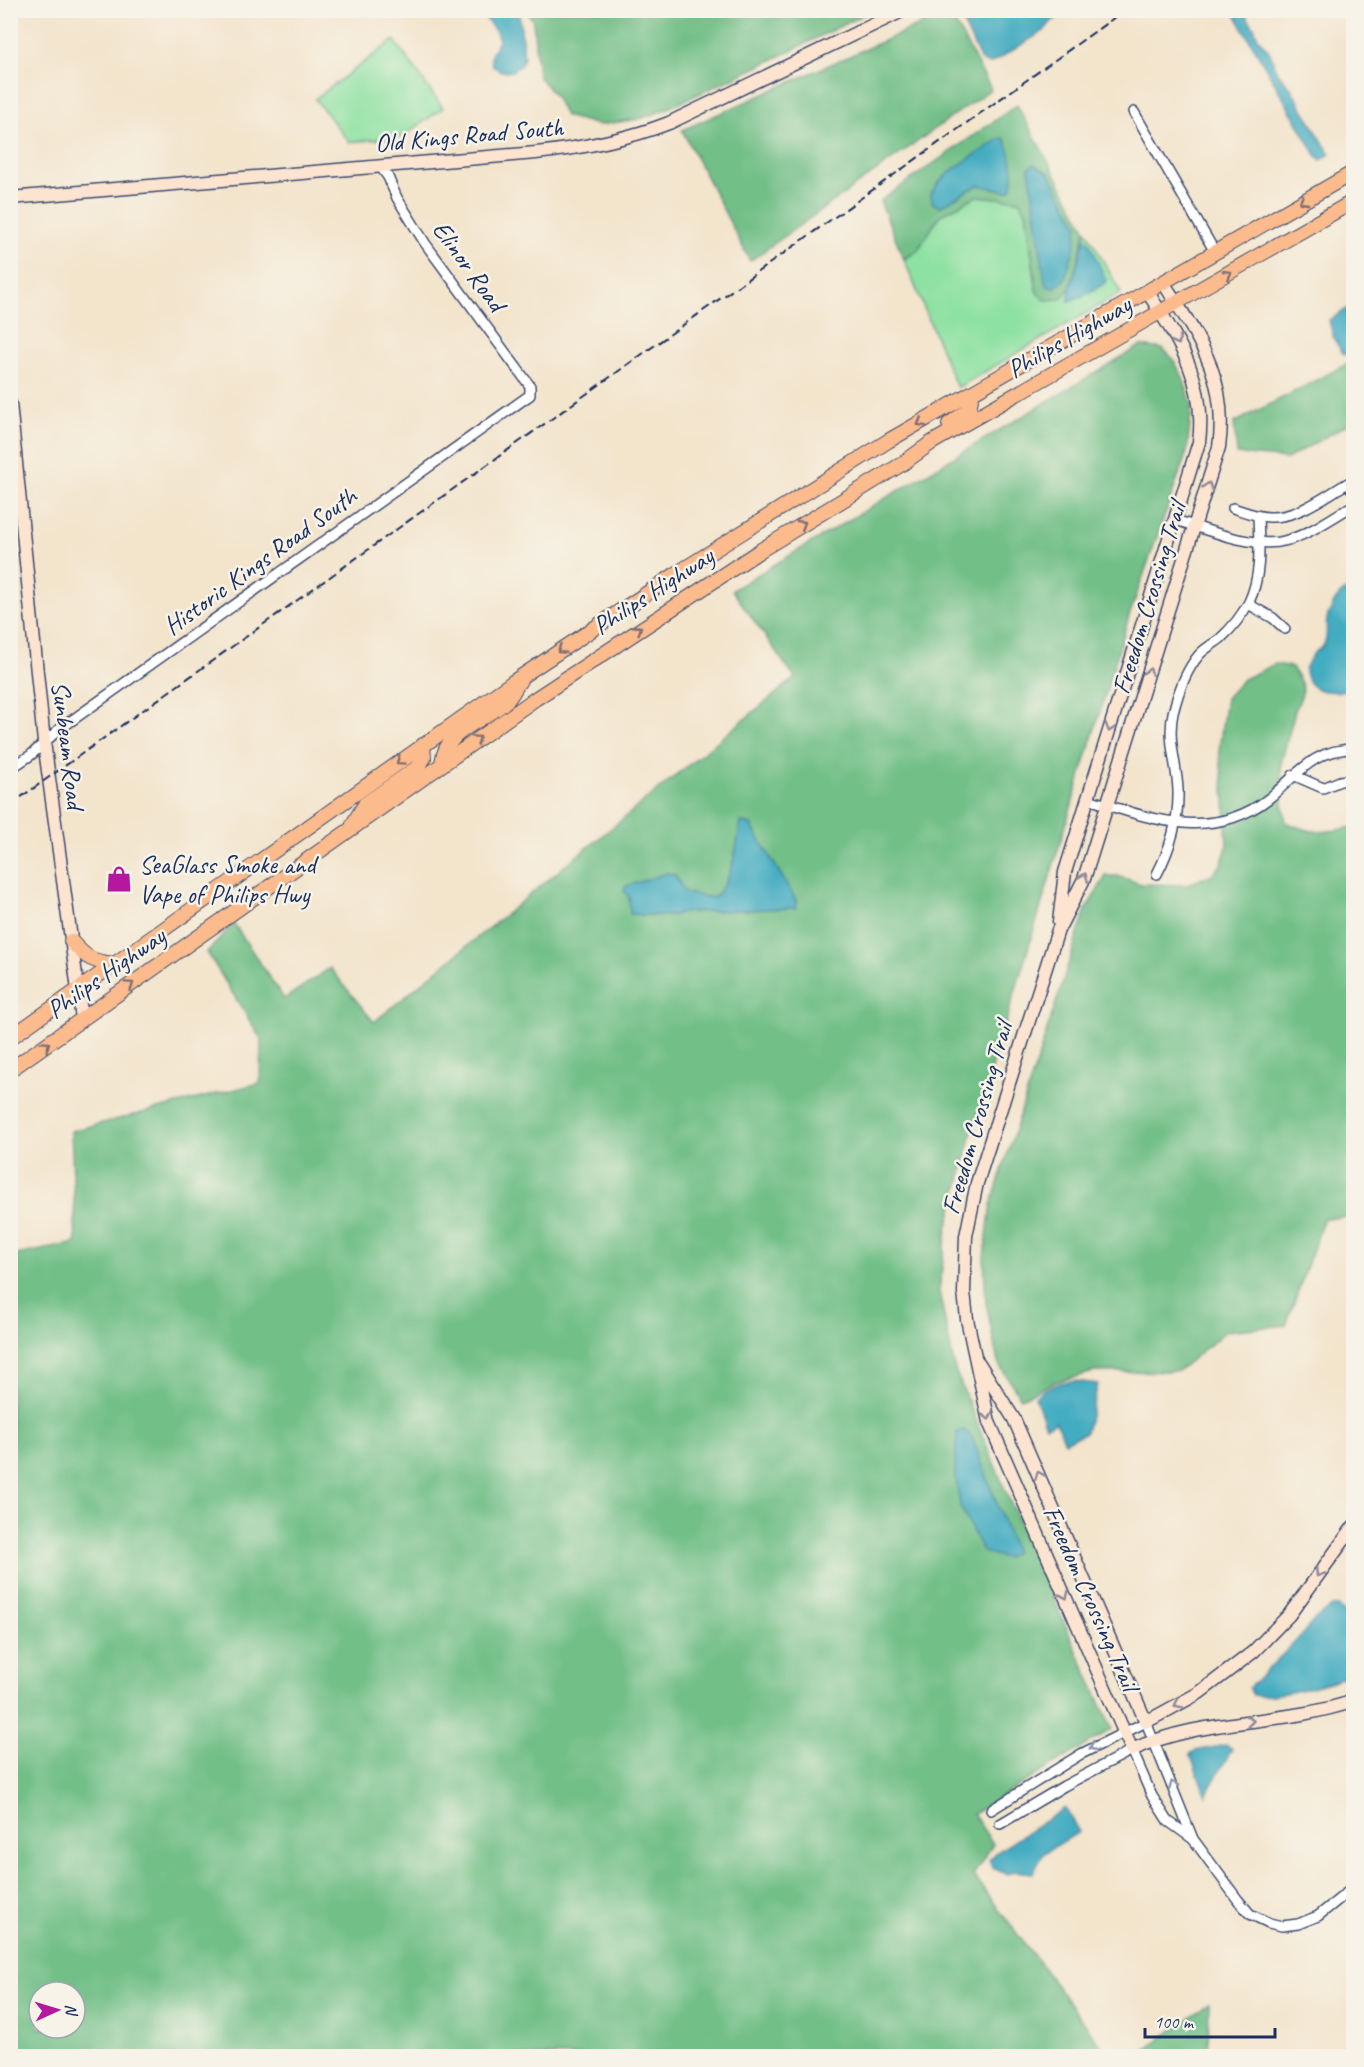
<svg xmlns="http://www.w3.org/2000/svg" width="1364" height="2067" font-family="Caveat,sans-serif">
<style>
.green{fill:#8de1a2;stroke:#548880;stroke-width:1.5}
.forest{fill:#72bf88;stroke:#467773;stroke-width:1.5;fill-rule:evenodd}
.water{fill:#42acc1;stroke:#2e6e90;stroke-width:1.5}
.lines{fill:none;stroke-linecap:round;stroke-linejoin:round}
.street-casing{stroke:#3b4a6e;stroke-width:12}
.secondary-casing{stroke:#3b4a6e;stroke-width:15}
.primary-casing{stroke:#3b4a6e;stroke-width:16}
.street{stroke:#fff;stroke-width:9}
.secondary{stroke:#fde4d1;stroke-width:12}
.primary{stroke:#fbbb8d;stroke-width:14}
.rail{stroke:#1b2f5e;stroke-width:2;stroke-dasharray:9 4.5;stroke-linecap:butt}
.oneway{stroke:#806e73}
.oneway2{stroke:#8c8a98}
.oneway3{stroke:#8d97ae}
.labels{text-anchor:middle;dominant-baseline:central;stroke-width:5;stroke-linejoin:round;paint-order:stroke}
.street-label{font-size:26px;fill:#1b2f5e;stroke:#f7f3e8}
.poi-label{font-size:26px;fill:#1b2f5e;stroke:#f7f3e8;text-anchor:start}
</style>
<rect width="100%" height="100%" fill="#f7f3e8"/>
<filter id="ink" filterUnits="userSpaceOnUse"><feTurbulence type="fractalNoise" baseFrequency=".0167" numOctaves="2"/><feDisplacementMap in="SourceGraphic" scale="12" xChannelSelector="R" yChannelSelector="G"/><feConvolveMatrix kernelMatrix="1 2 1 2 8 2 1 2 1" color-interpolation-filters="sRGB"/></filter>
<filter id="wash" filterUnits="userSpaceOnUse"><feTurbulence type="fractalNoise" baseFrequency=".008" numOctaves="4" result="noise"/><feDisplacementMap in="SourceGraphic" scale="24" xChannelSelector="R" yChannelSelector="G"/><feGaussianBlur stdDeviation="1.35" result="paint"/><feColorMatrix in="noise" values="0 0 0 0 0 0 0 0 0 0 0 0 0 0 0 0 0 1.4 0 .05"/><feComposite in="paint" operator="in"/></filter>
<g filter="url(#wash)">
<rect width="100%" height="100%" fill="#f3e4cc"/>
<!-- green -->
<g class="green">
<path d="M394,40L443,108L402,137L349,142L315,99Z"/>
<path d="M977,196L1019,200L1026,211L1037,293L1060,299L1070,288L1069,300L1088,240L1085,239L1086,230L1121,293L957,388L904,259L917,251L940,215Z"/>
</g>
<!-- forest -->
<g class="forest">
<path d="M527,11H871L770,61L664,110L639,119L599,125L565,116L555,96L538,76L533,21Z"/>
<path d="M949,12L991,89L750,261L682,130Z"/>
<path d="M1017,105L1086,230L1070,288L1060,299L1045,300L1037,293L1026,211L1019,200L976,196L940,215L917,251L904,259L880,201ZM1000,139H1004L1007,144V191L978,185L939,206L937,184L949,173Z"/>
<path d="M1140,346L1163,349L1172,358L1182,375L1192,405L1187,452L1129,616L971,1137L947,1229L939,1291L955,1370L1009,1499L1112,1729L973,1814L993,1844L973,1875L1109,2056H11V1256L76,1243L71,1131L260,1083L261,1039L207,952L234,924L284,999L330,968L374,1022L795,678L732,590ZM741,822L795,908L689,912L668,916L631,914L629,897L675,875L684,893L714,898C734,879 736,847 741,822ZM39,1992H75V2028H39Z"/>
<path d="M1353,361V421L1287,459L1237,454L1234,423Z"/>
<path d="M1275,664L1292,667L1302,685V694L1295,711L1281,763L1283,804L1286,822C1312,835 1326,833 1353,827V1217L1324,1218L1286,1325L1226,1331L1178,1371L1094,1372L1055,1382L1021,1398L998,1363L986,1303L984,1258L991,1205L1086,909L1106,876H1118L1141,884L1186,885L1211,875L1221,865L1227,847L1225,798L1219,750L1226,698L1243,679Z"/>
<path d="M1209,2004L1208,2056H1137Z"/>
</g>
<!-- water -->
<g class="water">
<path d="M964,10H1068V11L1052,21L1044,31L990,64L981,61L961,18Z"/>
<path d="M480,11H519L524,57C519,79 489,74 491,57C491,51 498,46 499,40L496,32Z"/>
<path d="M1233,11H1246L1245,14L1254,27L1258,38L1269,51L1278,73L1290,87L1330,154L1321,160L1316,155Z"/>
<path d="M1004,138C1011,151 1016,175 1011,189L1007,191L978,185L939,207L932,202L931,194C945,169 977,155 1000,139Z"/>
<path d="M1034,164L1049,173L1078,225L1075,246L1064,280L1054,288L1049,287L1045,282L1029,168Z"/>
<path d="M1085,239L1088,240L1106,280L1105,283L1085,295L1069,301L1070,288Z"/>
<path d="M1353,305V350L1344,355L1334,339L1329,320Z"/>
<path d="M1353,584V688C1334,694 1306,695 1305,669C1308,664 1310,657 1315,652C1319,649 1323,648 1325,642C1329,632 1323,619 1331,610C1334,597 1344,592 1353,584Z"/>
<path d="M741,822L751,825L796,900V908L689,912L668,916L630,914L629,897L624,891L626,886L667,873L675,875L685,893L714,898C734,879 736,847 741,822Z"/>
<path d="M1074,1381L1098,1384L1086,1432L1065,1442L1056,1422L1046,1426L1035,1397C1044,1387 1061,1382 1074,1381Z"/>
<path d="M964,1430L972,1437L1015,1552L1005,1558L983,1552L960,1506L955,1472L957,1432Z"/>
<path d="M1332,1606L1339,1607L1353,1621V1674C1327,1684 1281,1698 1253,1695L1249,1688L1298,1639L1315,1619Z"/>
<path d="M1226,1745L1232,1749L1206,1795L1190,1754L1195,1751Z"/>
<path d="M1065,1808L1079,1832L1044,1853L1033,1873L1015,1871L1006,1874L992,1868L989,1860L997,1852Z"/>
</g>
</g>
<g filter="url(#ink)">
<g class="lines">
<!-- street casing -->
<g class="street-casing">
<g id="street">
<path d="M1134,112L1215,252"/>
<path d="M1233,508C1245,512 1257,517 1270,517C1298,518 1325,496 1348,483L1354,493"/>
<path d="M1175,520C1206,529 1253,549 1284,541C1309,535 1331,518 1354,505"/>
<path d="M1248,604L1273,618L1285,629"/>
<path d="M10,769L31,755L57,731L530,395V386L425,243L397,198L388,177L380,166"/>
<path d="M1293,775L1323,788L1340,781L1354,779"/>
<path d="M1088,799C1149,818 1211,843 1268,799C1297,776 1312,749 1354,749"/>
<path d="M1157,874C1171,847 1179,820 1178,790C1177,764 1167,740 1173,713C1178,693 1186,670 1199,655C1205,648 1214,644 1221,638C1232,628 1242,615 1249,602C1262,574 1259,545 1258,516"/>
<path d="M991,1810L1081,1754L1146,1722L1193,1839L1238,1900L1250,1914L1269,1923L1282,1926L1298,1924L1318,1916L1354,1887"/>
<path d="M1000,1824L1064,1786L1132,1750L1152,1796L1168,1821L1193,1839"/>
</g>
</g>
<!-- secondary casing -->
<g class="secondary-casing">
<g id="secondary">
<path d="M10,198L536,153C583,148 625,140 669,123L904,10"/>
<path d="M1163,282C1198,337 1229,378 1219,447L1084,879L1058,930L977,1183L966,1236L964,1292L967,1319L989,1422L1132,1750C1202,1717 1281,1726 1354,1701"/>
<path d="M10,403L44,742L82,1019"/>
<path d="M1059,922L1065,872L1199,442C1207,381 1178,340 1147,291"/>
<path d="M978,1362L1014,1419L1146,1722L1199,1693L1253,1652L1289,1615L1354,1526"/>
</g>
</g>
<!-- primary casing -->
<g class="primary-casing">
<g id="primary">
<path d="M949,424L969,410L972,394"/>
<path d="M442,763C446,727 486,722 507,700C512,695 516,686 520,680"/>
<path d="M353,824L365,804L418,767L424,758L423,745"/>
<path d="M71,941C87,959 92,962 116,964"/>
<path d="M10,1038L513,682L676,574L888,441L1354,172"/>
<path d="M10,1070L535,699L761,550L902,464L931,443L1354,201"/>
</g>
</g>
<!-- street -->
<use href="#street" class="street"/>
<!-- secondary -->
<use href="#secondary" class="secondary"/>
<!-- primary -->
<use href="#primary" class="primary"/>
<!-- rail -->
<path class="rail" d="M10,805L1125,10"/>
</g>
<!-- one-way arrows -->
<defs><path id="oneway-chevron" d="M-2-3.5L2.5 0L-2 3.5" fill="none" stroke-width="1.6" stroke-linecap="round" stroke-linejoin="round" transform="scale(1.5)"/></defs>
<g class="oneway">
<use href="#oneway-chevron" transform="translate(1303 201) rotate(150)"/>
<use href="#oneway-chevron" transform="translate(1228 274) rotate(-30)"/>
<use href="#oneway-chevron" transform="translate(921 423) rotate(151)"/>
<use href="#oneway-chevron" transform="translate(802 524) rotate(-32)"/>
<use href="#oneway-chevron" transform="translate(638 629) rotate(-33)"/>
<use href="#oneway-chevron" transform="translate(561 650) rotate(146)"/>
<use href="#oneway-chevron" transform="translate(477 739) rotate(-35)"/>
<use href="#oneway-chevron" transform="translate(400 761) rotate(145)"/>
<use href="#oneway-chevron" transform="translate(130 985) rotate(-35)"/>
<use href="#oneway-chevron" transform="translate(46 1045) rotate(-35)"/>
</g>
<g class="oneway2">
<use href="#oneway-chevron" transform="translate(1177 341) rotate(61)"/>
<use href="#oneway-chevron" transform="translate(1208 486) rotate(-72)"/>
<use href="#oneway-chevron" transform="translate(1149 672) rotate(-73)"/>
<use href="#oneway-chevron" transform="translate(1110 728) rotate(107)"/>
<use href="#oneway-chevron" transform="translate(1084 877) rotate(-68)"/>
<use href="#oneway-chevron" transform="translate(988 1416) rotate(74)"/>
<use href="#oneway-chevron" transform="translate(1039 1475) rotate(-113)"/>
<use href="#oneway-chevron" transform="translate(1319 1573) rotate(123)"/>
<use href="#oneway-chevron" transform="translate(1065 1595) rotate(66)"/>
<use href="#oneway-chevron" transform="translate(1178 1704) rotate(153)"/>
<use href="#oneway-chevron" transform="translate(1250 1721) rotate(-7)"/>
</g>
<g class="oneway3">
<use href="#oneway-chevron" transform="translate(1093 1747) rotate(153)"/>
<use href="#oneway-chevron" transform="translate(1173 1785) rotate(-112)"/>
</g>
</g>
<!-- icons -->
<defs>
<g id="shop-bare" transform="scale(2.07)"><path d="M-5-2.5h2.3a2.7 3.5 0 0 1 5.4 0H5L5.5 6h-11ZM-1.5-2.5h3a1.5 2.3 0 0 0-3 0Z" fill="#b5179e" stroke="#f7f3e8" stroke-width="2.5" paint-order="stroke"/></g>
</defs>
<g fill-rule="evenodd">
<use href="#shop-bare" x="119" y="879"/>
</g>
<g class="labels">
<!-- street labels -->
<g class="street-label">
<text transform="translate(469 135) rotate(-5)">Old Kings Road South</text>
<text transform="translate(469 266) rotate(54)">Elinor Road</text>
<text transform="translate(1069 337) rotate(-30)">Philips Highway</text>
<text transform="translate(260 561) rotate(-36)">Historic Kings Road South</text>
<text transform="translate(653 591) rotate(-33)">Philips Highway</text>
<text transform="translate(1149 598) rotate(-73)">Freedom Crossing Trail</text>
<text transform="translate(68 745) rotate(83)">Sunbeam Road</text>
<text transform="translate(106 973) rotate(-35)">Philips Highway</text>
<text transform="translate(977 1118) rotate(-74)">Freedom Crossing Trail</text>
<text transform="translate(1091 1598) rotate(66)">Freedom Crossing Trail</text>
</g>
<!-- poi labels -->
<g class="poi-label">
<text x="139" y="864">SeaGlass Smoke and<tspan x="139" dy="30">Vape of Philips Hwy</tspan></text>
</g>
</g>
<!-- margin -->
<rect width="1364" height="2067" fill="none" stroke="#f7f3e8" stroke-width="36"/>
<!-- north arrow -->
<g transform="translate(57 2010) rotate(86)"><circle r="28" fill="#f7f3e8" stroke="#9fa5b1" stroke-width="1.5"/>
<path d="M0-4.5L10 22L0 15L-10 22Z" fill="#b5179e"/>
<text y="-9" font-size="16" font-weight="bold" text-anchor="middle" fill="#1b2f5e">N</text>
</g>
<!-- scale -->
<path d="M1145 2028v9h130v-9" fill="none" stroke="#1b2f5e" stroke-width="3"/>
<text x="1154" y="2028" font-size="18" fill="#1b2f5e" stroke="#f7f3e8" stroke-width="4.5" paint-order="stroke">100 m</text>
</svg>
